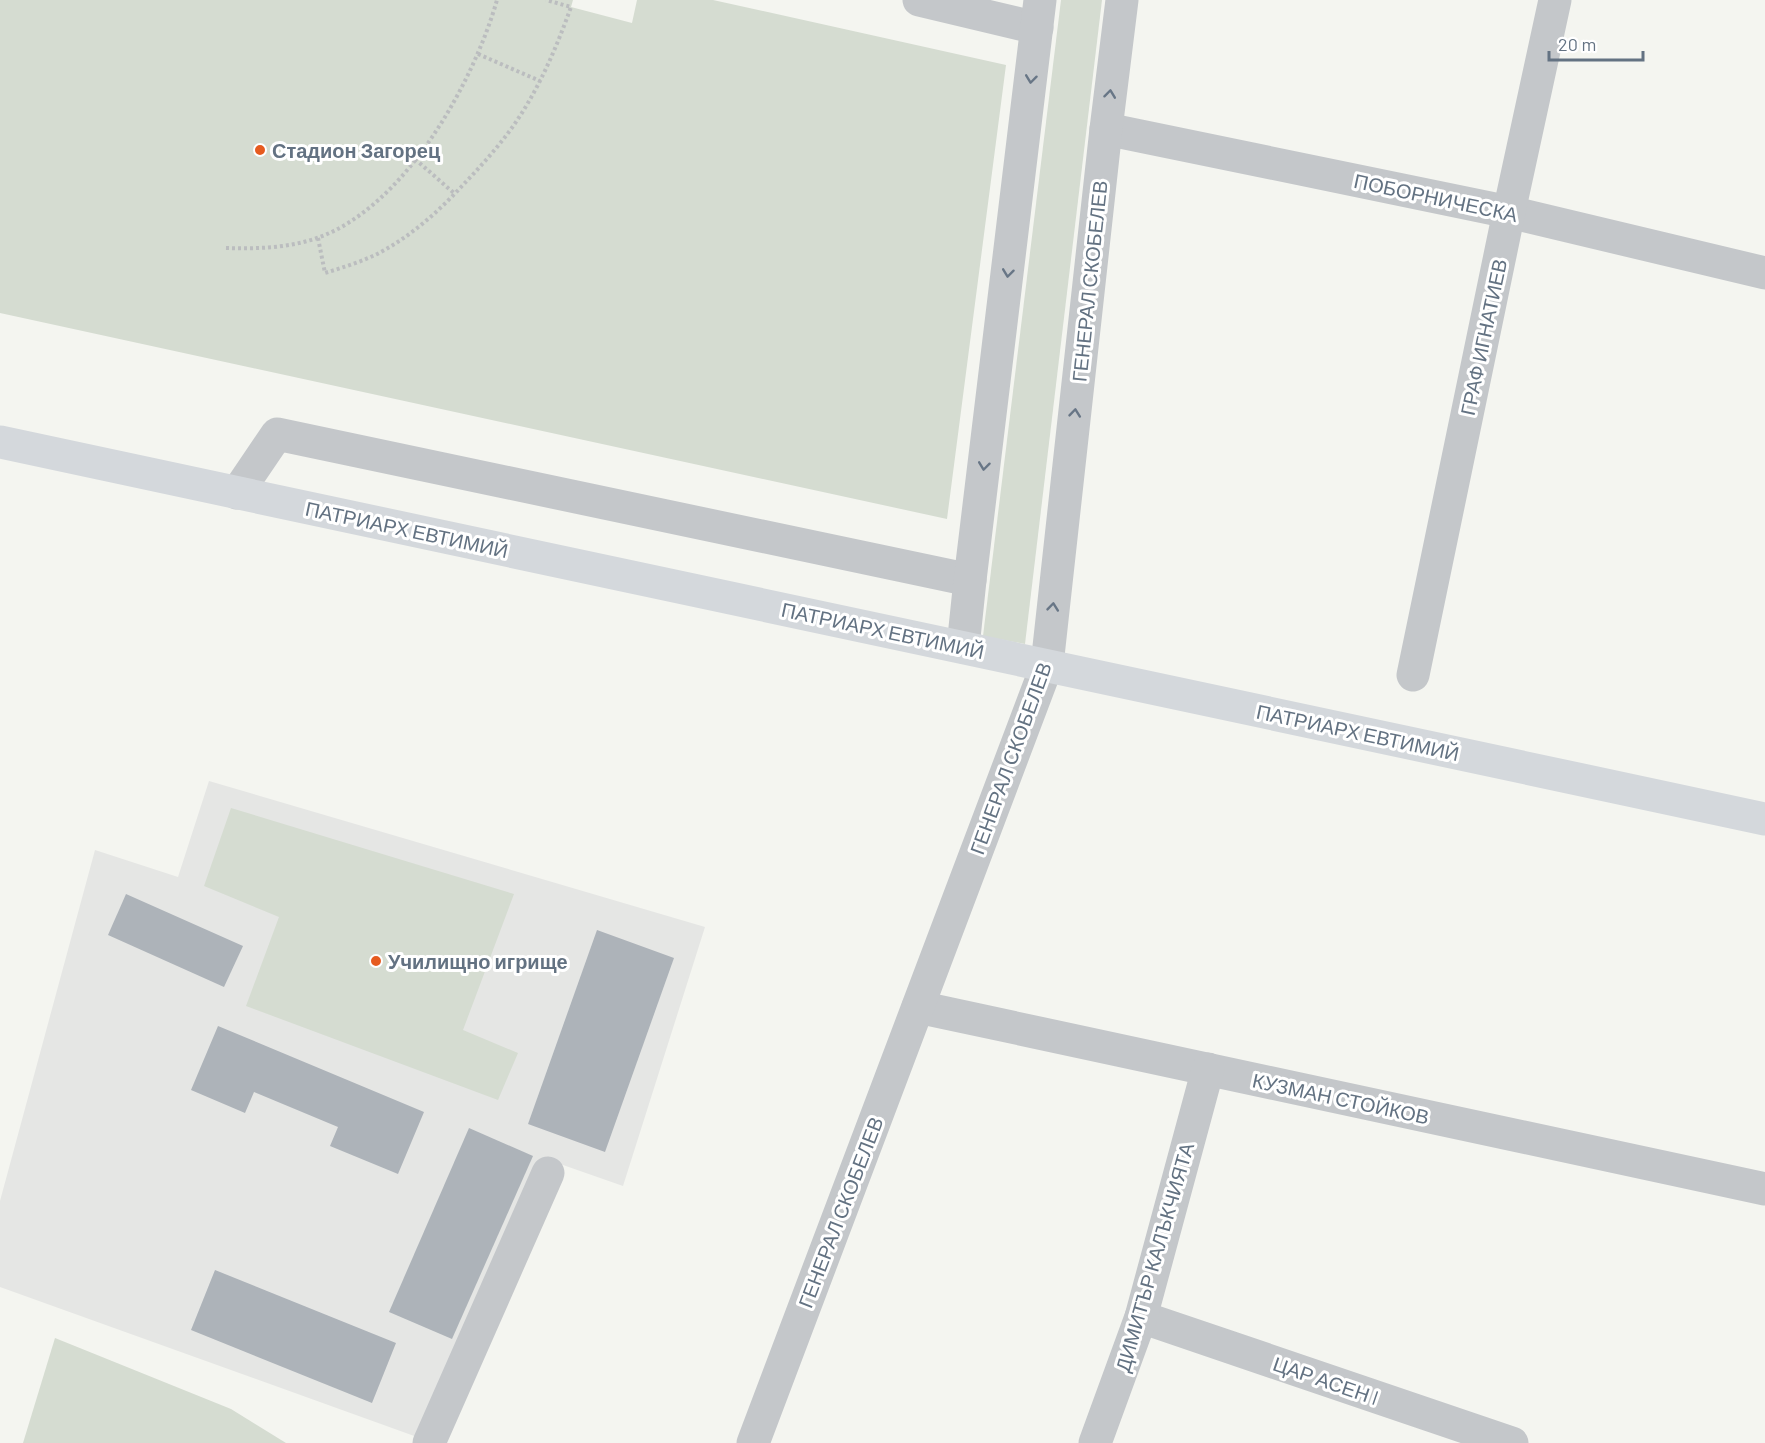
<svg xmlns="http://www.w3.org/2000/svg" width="1765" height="1443" font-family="Barlow,sans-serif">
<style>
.built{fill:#e5e6e4}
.green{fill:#d5dcd1}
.building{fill:#adb3b9}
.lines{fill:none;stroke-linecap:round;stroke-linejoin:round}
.path{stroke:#bbbdbf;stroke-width:4;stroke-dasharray:3 3;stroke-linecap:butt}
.minor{stroke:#c4c7ca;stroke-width:33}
.major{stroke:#d4d8dc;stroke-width:33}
.oneway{stroke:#687686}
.poi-dot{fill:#e65b1f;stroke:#fff;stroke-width:2}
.labels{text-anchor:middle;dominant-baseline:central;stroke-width:6;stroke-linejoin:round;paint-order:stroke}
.poi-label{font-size:20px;font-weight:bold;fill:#637282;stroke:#fff;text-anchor:start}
.street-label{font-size:20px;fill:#637282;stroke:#fff}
</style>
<rect width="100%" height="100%" fill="#f4f5f0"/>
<!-- built -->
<path class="built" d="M209,781L705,927L623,1186L543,1158L417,1437L0,1287V1201L95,850L178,877Z"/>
<!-- green -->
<g class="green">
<path d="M0,0H573L571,7L632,23L637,0H713L1006,65L947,519L0,313Z"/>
<path d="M1061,0H1102L1025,644L983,636Z"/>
<path d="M231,808L514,894L463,1030L518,1053L498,1100L246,1006L279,917L204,886Z"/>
<path d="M55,1338L231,1409L286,1443H23Z"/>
</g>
<!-- building -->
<g class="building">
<path d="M126,894L243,946L224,987L108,935Z"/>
<path d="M597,930L674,958L605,1152L528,1124Z"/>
<path d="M218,1026L424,1112L398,1174L330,1146L338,1127L254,1092L245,1113L191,1090Z"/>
<path d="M469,1128L533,1156L452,1339L389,1312Z"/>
<path d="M215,1270L396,1343L372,1403L191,1330Z"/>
</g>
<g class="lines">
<!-- path -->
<g class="path">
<path d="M478,54L540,81"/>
<path d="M415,159L455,194"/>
<path d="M318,238L325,273C344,267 364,261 381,252C412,235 438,212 462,186C482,165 502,143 518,119C541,84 557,46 571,7L546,0"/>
<path d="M226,248C257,249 288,248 317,238C404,208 473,84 497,0"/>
</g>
<!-- minor -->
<g class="minor">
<path d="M919,0L1037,28"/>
<path d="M1106,129L1509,212L1765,273"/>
<path d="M237,493L277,434L970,580"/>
<path d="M963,647L970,580L1040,0"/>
<path d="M1413,675L1509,212L1555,0"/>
<path d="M918,1007L1765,1189"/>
<path d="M1141,1317L1512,1443"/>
<path d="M429,1443L548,1173"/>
<path d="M753,1443L1047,665L1106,129L1122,0"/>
<path d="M1095,1443L1141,1317L1208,1069"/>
</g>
<!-- major -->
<path class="major" d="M0,442L1765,819"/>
</g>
<!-- one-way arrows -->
<defs><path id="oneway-chevron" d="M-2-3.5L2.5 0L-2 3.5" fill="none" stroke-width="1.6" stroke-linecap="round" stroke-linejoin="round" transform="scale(1.5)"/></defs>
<g class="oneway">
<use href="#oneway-chevron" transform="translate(1031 79) rotate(97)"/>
<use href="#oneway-chevron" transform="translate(1110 94) rotate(-83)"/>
<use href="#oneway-chevron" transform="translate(1008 273) rotate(97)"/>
<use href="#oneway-chevron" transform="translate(1075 413) rotate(-84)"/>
<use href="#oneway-chevron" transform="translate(984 466) rotate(97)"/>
<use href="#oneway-chevron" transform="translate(1053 607) rotate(-84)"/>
</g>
<!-- markers -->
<g class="poi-dot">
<circle cx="260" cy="150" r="6"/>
<circle cx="376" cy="961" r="6"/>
</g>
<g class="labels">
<!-- poi labels -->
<g class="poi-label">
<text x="272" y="150">Стадион Загорец</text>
<text x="388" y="961">Училищно игрище</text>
</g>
<!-- street labels -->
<g class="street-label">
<text transform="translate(1436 197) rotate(12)">ПОБОРНИЧЕСКА</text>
<text transform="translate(1089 281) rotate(-84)">ГЕНЕРАЛ СКОБЕЛЕВ</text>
<text transform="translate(1483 337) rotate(-78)">ГРАФ ИГНАТИЕВ</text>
<text transform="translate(407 529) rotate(12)">ПАТРИАРХ ЕВТИМИЙ</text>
<text transform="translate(883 630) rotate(12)">ПАТРИАРХ ЕВТИМИЙ</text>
<text transform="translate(1358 732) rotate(12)">ПАТРИАРХ ЕВТИМИЙ</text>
<text transform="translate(1010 758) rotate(-70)">ГЕНЕРАЛ СКОБЕЛЕВ</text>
<text transform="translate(1341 1098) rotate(12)">КУЗМАН СТОЙКОВ</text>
<text transform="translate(840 1212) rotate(-69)">ГЕНЕРАЛ СКОБЕЛЕВ</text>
<text transform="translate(1154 1257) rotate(-74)">ДИМИТЪР КАЛЪКЧИЯТА</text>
<text transform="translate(1326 1380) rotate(19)">ЦАР АСЕН I</text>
</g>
</g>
<!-- scale -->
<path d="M1549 51v9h94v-9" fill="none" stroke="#637282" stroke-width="3"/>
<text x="1558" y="51" font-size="18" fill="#637282" stroke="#ffffff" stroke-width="4.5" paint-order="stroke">20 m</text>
</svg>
